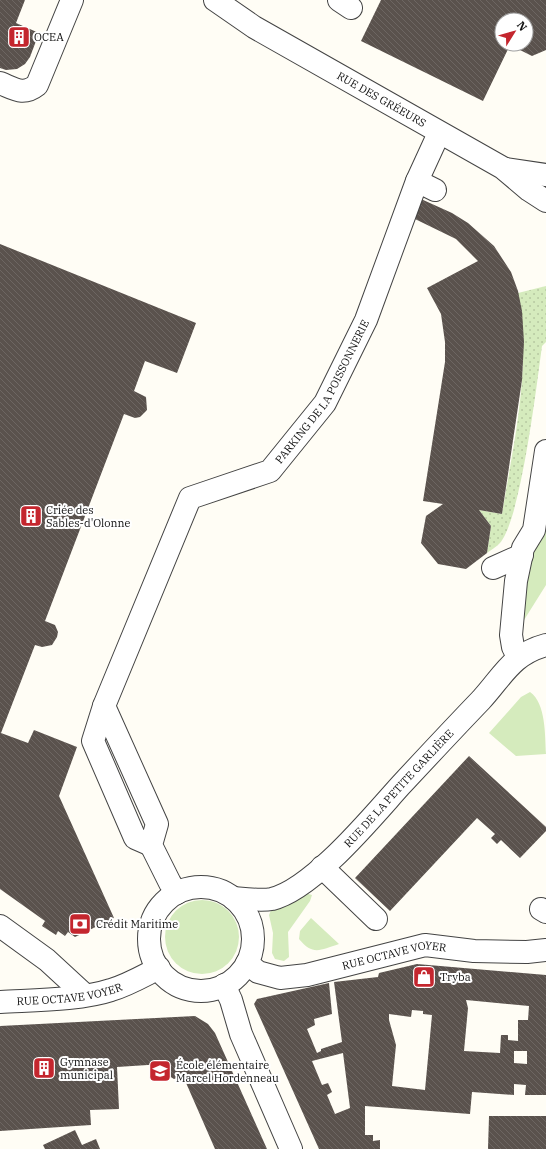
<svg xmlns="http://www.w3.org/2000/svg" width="546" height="1149" font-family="'IBM Plex Serif',serif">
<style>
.grass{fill:#d5ebbd}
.garden{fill:url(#garden-dots)}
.building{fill:url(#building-back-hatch);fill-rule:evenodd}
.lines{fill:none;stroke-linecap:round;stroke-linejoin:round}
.minor-casing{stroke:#444;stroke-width:24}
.minor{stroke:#fff;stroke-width:22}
.labels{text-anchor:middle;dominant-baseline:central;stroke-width:4;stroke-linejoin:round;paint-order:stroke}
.poi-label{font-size:11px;fill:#111;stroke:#fff;text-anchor:start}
.street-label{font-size:11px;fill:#111;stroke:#fff}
</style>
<defs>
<pattern id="garden-dots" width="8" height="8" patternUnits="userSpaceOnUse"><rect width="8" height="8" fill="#d5ebbd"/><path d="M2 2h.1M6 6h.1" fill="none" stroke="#b6c8a1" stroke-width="1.8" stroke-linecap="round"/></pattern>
<pattern id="building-back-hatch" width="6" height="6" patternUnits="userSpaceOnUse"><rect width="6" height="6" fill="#5a524d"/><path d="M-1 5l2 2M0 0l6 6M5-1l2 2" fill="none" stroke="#6d6662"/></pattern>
</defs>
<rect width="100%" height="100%" fill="#fffdf5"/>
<!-- grass -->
<g class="grass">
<path d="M546,525V585L519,628L530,551L543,535Z"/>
<path d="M530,692C546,703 545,735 546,754L516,756L489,733L521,697Z"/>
<path d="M305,893L312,895L310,901L288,932L289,957L284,961L275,959L272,953L273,933L269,915L273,906Z"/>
<circle cx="202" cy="937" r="37"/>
<path d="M311,918L339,944C320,950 313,956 299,939L300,931Z"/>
</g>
<!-- garden -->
<path class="garden" d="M546,286V342L542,346C537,382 521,522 499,544C496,547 491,550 487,553L491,526L479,510L502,514C514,441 532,367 518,293Z"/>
<!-- building -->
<g class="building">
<path d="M0,0H25L16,23L39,33L30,57L25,64L17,69L6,70L0,68Z"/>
<path d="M381,0H546V50L532,56L510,45L483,101L361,41ZM502,20H526V44H502Z"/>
<path d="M421,199L452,213L468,223L494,246L511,272L518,291L522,311L524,342L522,380L502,514L479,510L491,526L487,553L466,569L438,564L421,543L426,516L443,504L423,501L445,362V342L441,314L427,288L478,261L456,239L415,219Z"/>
<path d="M0,244L196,323L177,373L145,361L134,391L146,397L147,410L140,417L135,418L124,414L45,621L55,625L58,632L57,637L52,645L42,647L35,645L1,733L28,743L34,730L77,747L59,796L114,918L75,937L68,932L65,936L58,931L56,935L42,926L45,921L0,889Z"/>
<path d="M469,756L546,827V831L520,858L501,840L497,844L491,838L495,834L477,818L390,911L355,878Z"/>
<path d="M417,964L546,975V1095H525L526,1085L514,1084V1095L472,1092L470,1114L365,1106V1135H373V1141L380,1140V1149H319L254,1004L257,999L329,983L332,1014L314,1019L315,1025L307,1029L317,1053L321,1051V1049L342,1042L334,982L378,977L379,973ZM466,1000L529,1006L528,1020H518V1041L508,1040V1035H501L500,1053L464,1051L468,1008ZM412,1010L423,1011V1014L432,1015L425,1090L392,1086L396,1045L389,1020V1014L411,1017ZM514,1051H527V1064L514,1063ZM343,1053L350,1108L335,1114L327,1095L332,1092L328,1083L322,1085L312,1061Z"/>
<path d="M195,1016L208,1024L215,1033L267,1149H215L183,1076L174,1079L164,1073L163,1064L117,1067L119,1109L90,1110L91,1125L0,1131V1026Z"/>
<path d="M489,1116H546V1149H488Z"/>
<path d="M75,1130L82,1145L96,1139L100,1149H45L43,1145Z"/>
</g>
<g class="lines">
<!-- minor casing -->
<g class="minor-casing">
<g id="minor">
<path id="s1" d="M215,0L254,27L503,168L529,190L546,201"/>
<path d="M339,0L351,8"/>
<path d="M0,83C15,89 23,96 37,85L72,0"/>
<path d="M506,169L546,175"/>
<path d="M417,181L435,190"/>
<path d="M493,568L522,555"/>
<path d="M518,657L513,647L511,635L516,581L523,548L534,530L546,451"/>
<path d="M104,706L157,824L151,845L170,883L177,893"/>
<path id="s2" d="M151,845L135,838L93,741L104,706L190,498L270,471L325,403L366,320L417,181L439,133"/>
<path d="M322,867L376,919"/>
<circle cx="201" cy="939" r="52"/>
<path id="s3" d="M233,898C245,899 261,901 272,899C313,889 372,817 400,786C427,757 454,728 481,700C503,676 512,654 546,645"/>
<path d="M541,909L546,912"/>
<path d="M0,926L47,960L85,995"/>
<path id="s4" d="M247,963L258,972L280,978L307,975L425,945L474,951L527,952L546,950"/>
<path d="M224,985L231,1000L241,1034L291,1149"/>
<path id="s5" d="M0,1002C32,1000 81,1000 111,990C128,985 143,976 159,968"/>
</g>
</g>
<!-- minor -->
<use href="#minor" class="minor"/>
</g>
<!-- icons -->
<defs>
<g id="building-square" transform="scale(1.15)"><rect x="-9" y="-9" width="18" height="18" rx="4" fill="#c4262e" stroke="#fff"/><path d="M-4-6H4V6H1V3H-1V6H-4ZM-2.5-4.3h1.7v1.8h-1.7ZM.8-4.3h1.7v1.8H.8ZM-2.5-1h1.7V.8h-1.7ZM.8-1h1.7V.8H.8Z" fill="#fff"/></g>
<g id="bank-square" transform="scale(1.15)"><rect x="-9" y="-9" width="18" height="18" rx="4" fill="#c4262e" stroke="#fff"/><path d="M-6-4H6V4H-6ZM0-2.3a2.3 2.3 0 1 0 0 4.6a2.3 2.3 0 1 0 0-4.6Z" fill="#fff"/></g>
<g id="shop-square" transform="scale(1.15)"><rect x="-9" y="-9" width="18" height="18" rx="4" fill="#c4262e" stroke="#fff"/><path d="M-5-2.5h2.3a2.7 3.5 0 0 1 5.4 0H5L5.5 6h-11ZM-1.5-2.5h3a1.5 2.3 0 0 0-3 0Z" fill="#fff"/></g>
<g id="school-square" transform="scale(1.15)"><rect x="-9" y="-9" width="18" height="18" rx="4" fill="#c4262e" stroke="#fff"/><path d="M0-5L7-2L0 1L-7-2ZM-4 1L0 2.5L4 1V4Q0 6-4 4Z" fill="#fff"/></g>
</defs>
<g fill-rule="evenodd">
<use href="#building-square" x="19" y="37"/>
<use href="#building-square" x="31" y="516"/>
<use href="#bank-square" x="80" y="924"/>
<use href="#shop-square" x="424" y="977"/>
<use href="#building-square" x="44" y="1068"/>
<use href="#school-square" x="160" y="1071"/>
</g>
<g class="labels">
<!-- poi labels -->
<g class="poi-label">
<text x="34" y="37">OCEA</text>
<text x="46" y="510">Criée des<tspan x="46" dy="13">Sables-d'Olonne</tspan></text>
<text x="96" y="924">Crédit Maritime</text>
<text x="440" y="977">Tryba</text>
<text x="60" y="1062">Gymnase<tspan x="60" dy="13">municipal</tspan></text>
<text x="176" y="1065">École élémentaire<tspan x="176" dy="13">Marcel Hordenneau</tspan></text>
</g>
<!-- street labels -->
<g class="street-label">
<text stroke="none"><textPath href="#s1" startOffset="194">RUE DES GRÉEURS</textPath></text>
<text stroke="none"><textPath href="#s2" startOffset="565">PARKING DE LA POISSONNERIE</textPath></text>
<text stroke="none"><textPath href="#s3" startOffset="209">RUE DE LA PETITE GARLIÈRE</textPath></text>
<text stroke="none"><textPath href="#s4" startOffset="154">RUE OCTAVE VOYER</textPath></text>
<text stroke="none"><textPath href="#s5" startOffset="70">RUE OCTAVE VOYER</textPath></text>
</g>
</g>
<!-- north arrow -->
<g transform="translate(514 32) rotate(53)"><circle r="19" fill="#ffffff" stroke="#a0a0a0"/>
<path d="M0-3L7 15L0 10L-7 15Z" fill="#c4262e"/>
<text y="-6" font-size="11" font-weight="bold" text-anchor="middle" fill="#111111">N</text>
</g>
</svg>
